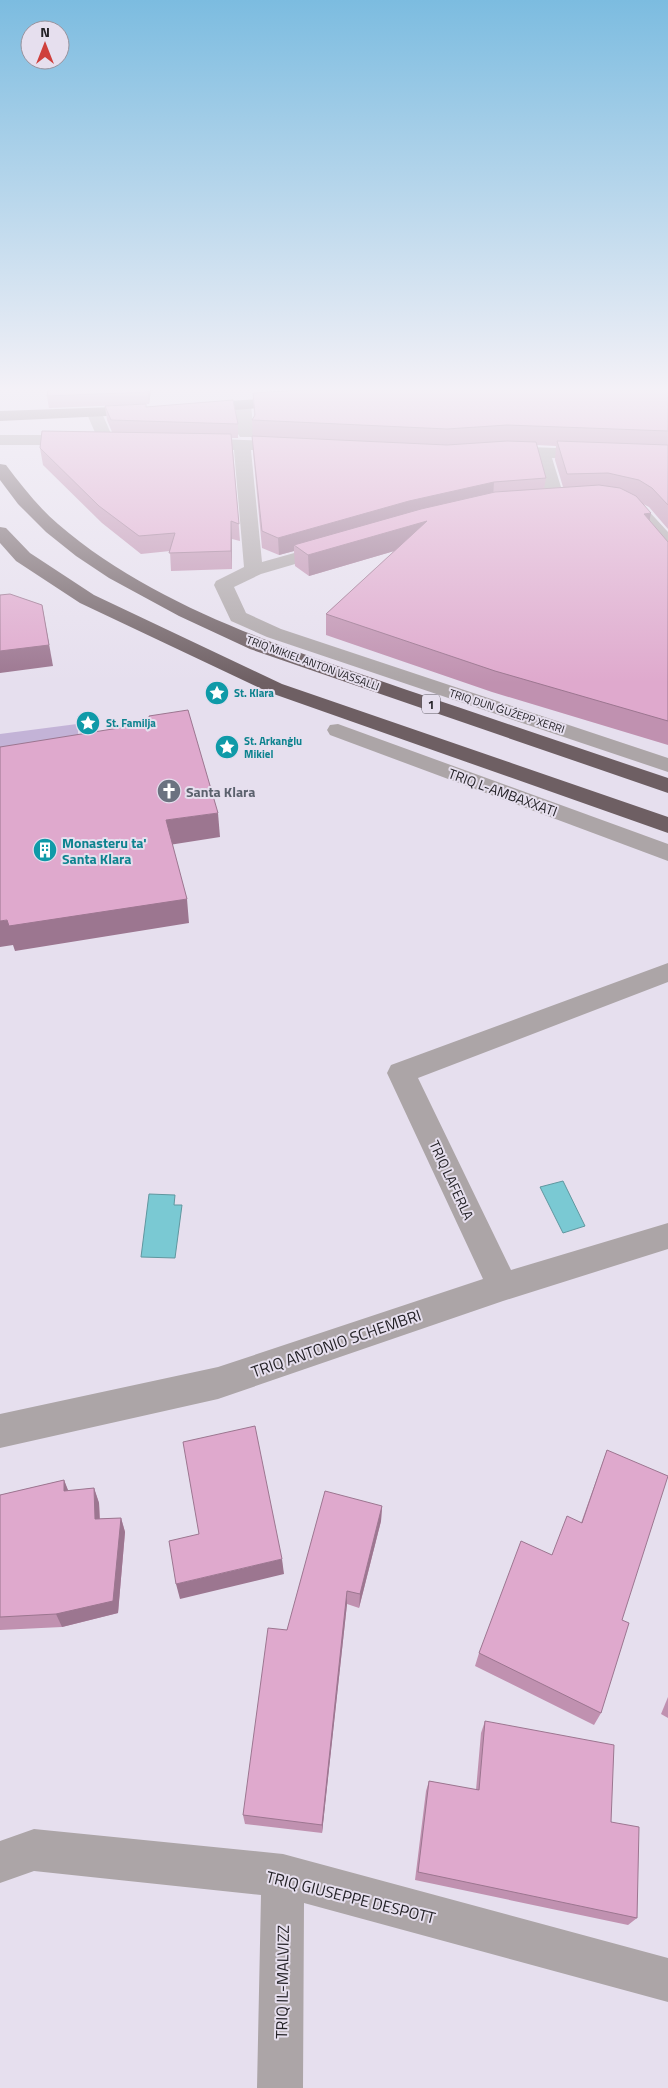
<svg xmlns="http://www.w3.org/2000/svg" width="668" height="2088" font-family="'Titillium Web',sans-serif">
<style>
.green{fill:#c3b3d7}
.water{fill:#7ac9d3;stroke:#60979f}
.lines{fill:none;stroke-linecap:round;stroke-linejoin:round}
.minor{fill:#aca5a7;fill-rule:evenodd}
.major{fill:#7f7175;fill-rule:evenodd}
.highway{fill:#6e5f63;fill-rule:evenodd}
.wall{fill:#c091b0;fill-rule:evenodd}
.shaded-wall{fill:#9c7690}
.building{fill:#dfa9cd;stroke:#9c7690}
.labels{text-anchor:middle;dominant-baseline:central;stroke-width:4;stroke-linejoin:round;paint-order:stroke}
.far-street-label{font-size:11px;fill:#242227;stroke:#e6dfee}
.far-culture-label{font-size:11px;font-weight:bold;fill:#0d838f;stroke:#e6dfee;text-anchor:start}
.shield{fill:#e6dfee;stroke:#5e5b63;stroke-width:1}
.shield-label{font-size:12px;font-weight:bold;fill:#242227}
.worship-label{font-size:14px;font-weight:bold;fill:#5b616d;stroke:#e6dfee;text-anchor:start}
.street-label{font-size:14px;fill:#242227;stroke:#e6dfee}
.culture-label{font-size:14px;font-weight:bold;fill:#0d838f;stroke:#e6dfee;text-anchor:start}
.near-street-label{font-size:16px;fill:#242227;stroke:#e6dfee}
</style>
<rect width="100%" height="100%" fill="#e6dfee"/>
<!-- green -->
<path class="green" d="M77,724L79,739L0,750V734Z"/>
<!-- water -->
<g class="water">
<path d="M563,1181L585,1226L563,1233L540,1187Z"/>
<path d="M149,1194L175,1195L174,1205H182L175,1258L141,1257Z"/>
</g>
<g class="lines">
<!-- minor -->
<g class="minor">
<path d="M243,400L249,402L251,405L254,434L252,437H240L238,434L235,405L237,402Z"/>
<path d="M95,409L101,411L112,436L141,438L143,441L141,444H100L87,414L89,411Z"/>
<path d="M0,435H78L84,437L86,440L84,443L78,445H0Z"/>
<path d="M195,438L289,442L295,444L297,447L295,450L289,452L251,450L262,562L330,543L336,544L339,548L336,552L261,574L234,587L246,613L281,629L668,758V772L267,637L231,621L214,585L216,581L244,567L234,450L189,446L187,443L189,440Z"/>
<path d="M502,446L668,452V462L552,458L565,500L562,504L556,505L550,504L547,500L535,457L496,454L494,451L496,448Z"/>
<path d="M627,499L645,507L668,532V548L662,547L633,515L618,504L621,500Z"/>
<path d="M338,724L668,844V861L330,735L327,730L330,725Z"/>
<path d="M668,963V982L418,1078L511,1270L668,1223V1249L503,1301L218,1399L0,1448V1414L218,1367L483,1279L387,1073L391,1065Z"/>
<path d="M34,1829L283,1854L668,1958V2002L304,1903L303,2088H257L261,1895L34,1871L0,1883V1841Z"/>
</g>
<!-- major -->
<g class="major">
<path d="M291,397L296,399L299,402L296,405L196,413L190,411L188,408L190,405L196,403Z"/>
<path d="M143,406L149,408L151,411L149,414L0,421V411Z"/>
</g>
<!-- highway -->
<g class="highway">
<path d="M0,464L6,465C22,486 38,507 58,524C155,608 289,649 407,690C494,719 581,749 668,778V793L250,649L179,616L109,578L76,556L46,532L18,504L0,480Z"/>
<path d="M0,527L6,528L30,553L94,595L282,684L668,817V833L268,692L80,603L16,561L0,543Z"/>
</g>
</g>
<!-- wall -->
<g class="wall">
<path d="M48,390H151L149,404L49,408L47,396Z"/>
<path d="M668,390V529L649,507L643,504L650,521L668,542V745L492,692L326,635V614L394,551L309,576L295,566L294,551L279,555L262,548L253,452L252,420L254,416L253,393ZM536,445L556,446L555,460L563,487L544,489L546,478Z"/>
<path d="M105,406L147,407L238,424V438H232L240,541L232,539V569L171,571L170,551L141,554L102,523L43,465L40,448L112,432L107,420Z"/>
<path d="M607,1450L622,1620L601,1713L594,1725L475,1666L479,1653L552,1555L581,1523Z"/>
<path d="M64,1480L68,1491L94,1488L99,1503L100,1519L121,1518L125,1532L118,1613L62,1627L0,1630V1495Z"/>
<path d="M382,1506L381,1521L359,1608L347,1604L322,1833L245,1824L243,1815L287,1630Z"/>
<path d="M668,1697V1718L661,1714Z"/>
<path d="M485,1721L611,1822L637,1918L628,1925L415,1880L426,1791L429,1781L476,1790L481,1733Z"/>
</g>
<!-- shaded-wall -->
<g class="shaded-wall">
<path d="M148,390H151L149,404L148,392Z"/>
<path d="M494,482L493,499L294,545V551L279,555L278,538L409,501Z"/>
<path d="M651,513L647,534L644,514Z"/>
<path d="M231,521L232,539V569L231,551Z"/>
<path d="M427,521L425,542L309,576L308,555Z"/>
<path d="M42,605L53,666L0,673V651Z"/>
<path d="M218,813L220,837L169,845L166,820Z"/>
<path d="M187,899L189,923L15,951L13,945L0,947V921Z"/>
<path d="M64,1480L70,1495L64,1491Z"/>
<path d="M94,1488L99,1503L100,1533L95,1519Z"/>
<path d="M382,1506L381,1521L359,1608L360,1594Z"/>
<path d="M121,1518L125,1532L118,1613L62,1627L56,1614Z"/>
<path d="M282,1559L284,1574L180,1599L176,1584Z"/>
<path d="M347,1591V1604L322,1833V1825Z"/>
</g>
<!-- building -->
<g class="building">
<path d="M48,390H148V392L47,396Z"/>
<path d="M302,390H668V431L507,425L447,429L252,420L255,415L253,393Z"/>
<path d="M233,400L238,424L111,420L105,406L146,404V407Z"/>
<path d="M42,431L231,434L239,524L231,521V551L169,553L175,533L139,536L99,506L40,448Z"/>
<path d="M252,436L447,445L507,441L536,442L546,478L494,482L409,501L278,538L262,531Z"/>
<path d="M557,441L668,445V505L652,488L639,480L608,473L567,474Z"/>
<path d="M599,485L620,488L636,496L651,513L644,514L668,542V721L495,671L326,614L427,521L308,555L294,545L421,509L495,492Z"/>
<path d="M10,594L42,605L49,645L0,651V595Z"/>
<path d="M188,710L218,813L166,820L187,899L9,926L7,920L0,921V747L150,723L149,716Z"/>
<path d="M255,1426L282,1559L176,1584L169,1541L199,1534L183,1442Z"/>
<path d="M607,1450L668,1476L622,1620L629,1623L601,1713L479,1653L521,1541L552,1555L567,1516L582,1523Z"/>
<path d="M64,1480V1491L94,1488L95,1519L121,1518L113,1601L56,1614L0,1617V1495Z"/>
<path d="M325,1491L382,1506L360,1594L347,1591L322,1825L243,1815L268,1628L287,1630Z"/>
<path d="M485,1721L614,1745L611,1822L639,1827L637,1918L418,1872L429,1781L479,1790Z"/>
</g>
<!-- sky -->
<linearGradient id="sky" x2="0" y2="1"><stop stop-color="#7cbce0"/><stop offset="0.57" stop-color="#f4f1f7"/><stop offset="1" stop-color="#f4f1f7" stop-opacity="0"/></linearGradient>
<rect width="668" height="683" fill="url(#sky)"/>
<!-- icons -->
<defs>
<g id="sight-disc" transform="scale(1.25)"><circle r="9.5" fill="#0f9aa8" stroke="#e6dfee"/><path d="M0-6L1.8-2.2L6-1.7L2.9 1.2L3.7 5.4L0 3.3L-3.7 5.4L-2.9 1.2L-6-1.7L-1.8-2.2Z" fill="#fff"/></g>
<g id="church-disc" transform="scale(1.25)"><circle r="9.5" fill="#6b7280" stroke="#e6dfee"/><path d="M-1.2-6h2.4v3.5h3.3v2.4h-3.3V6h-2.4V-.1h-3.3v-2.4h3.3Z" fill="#fff"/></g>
<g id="building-disc" transform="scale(1.25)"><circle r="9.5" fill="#0f9aa8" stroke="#e6dfee"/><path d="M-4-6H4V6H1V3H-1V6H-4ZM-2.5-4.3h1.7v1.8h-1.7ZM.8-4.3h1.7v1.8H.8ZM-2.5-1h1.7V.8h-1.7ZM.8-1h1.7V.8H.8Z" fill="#fff"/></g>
</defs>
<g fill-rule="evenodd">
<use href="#sight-disc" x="217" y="693"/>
<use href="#sight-disc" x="88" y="723"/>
<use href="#sight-disc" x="227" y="747"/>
<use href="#church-disc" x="169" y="791"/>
<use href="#building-disc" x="45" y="850"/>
</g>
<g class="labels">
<!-- far-street labels -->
<g class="far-street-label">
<text transform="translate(313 663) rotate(20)">TRIQ MIKIEL ANTON VASSALLI</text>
<text transform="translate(507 711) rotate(18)">TRIQ DUN ǴUŹEPP XERRI</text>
</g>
<!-- far-culture labels -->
<g class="far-culture-label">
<text x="234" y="693">St. Klara</text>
<text x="106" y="723">St. Familja</text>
<text x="244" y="741">St. Arkanġlu<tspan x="244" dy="13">Mikiel</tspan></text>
</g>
<!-- shield labels -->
<rect class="shield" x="422" y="694.5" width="18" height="19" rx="4"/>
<g class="shield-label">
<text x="431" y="704">1</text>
</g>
<!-- worship labels -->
<g class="worship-label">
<text x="186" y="791">Santa Klara</text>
</g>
<!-- street labels -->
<g class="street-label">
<text transform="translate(503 792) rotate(20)">TRIQ L-AMBAXXATI</text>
<text transform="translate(452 1180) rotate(65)">TRIQ LAFERLA</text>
</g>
<!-- culture labels -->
<g class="culture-label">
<text x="62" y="842">Monasteru ta'<tspan x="62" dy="16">Santa Klara</tspan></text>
</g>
<!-- near-street labels -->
<g class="near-street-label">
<text transform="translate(336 1343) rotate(-19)">TRIQ ANTONIO SCHEMBRI</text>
<text transform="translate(351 1897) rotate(14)">TRIQ GIUSEPPE DESPOTT</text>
<text transform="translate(282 1982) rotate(-89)">TRIQ IL-MALVIZZ</text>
</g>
</g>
<!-- north arrow -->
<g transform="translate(45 45)"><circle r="24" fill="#e6dfee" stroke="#98939e"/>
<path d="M0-4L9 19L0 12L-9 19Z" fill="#cf403c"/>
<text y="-8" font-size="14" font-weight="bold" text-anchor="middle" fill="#242227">N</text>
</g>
</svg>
